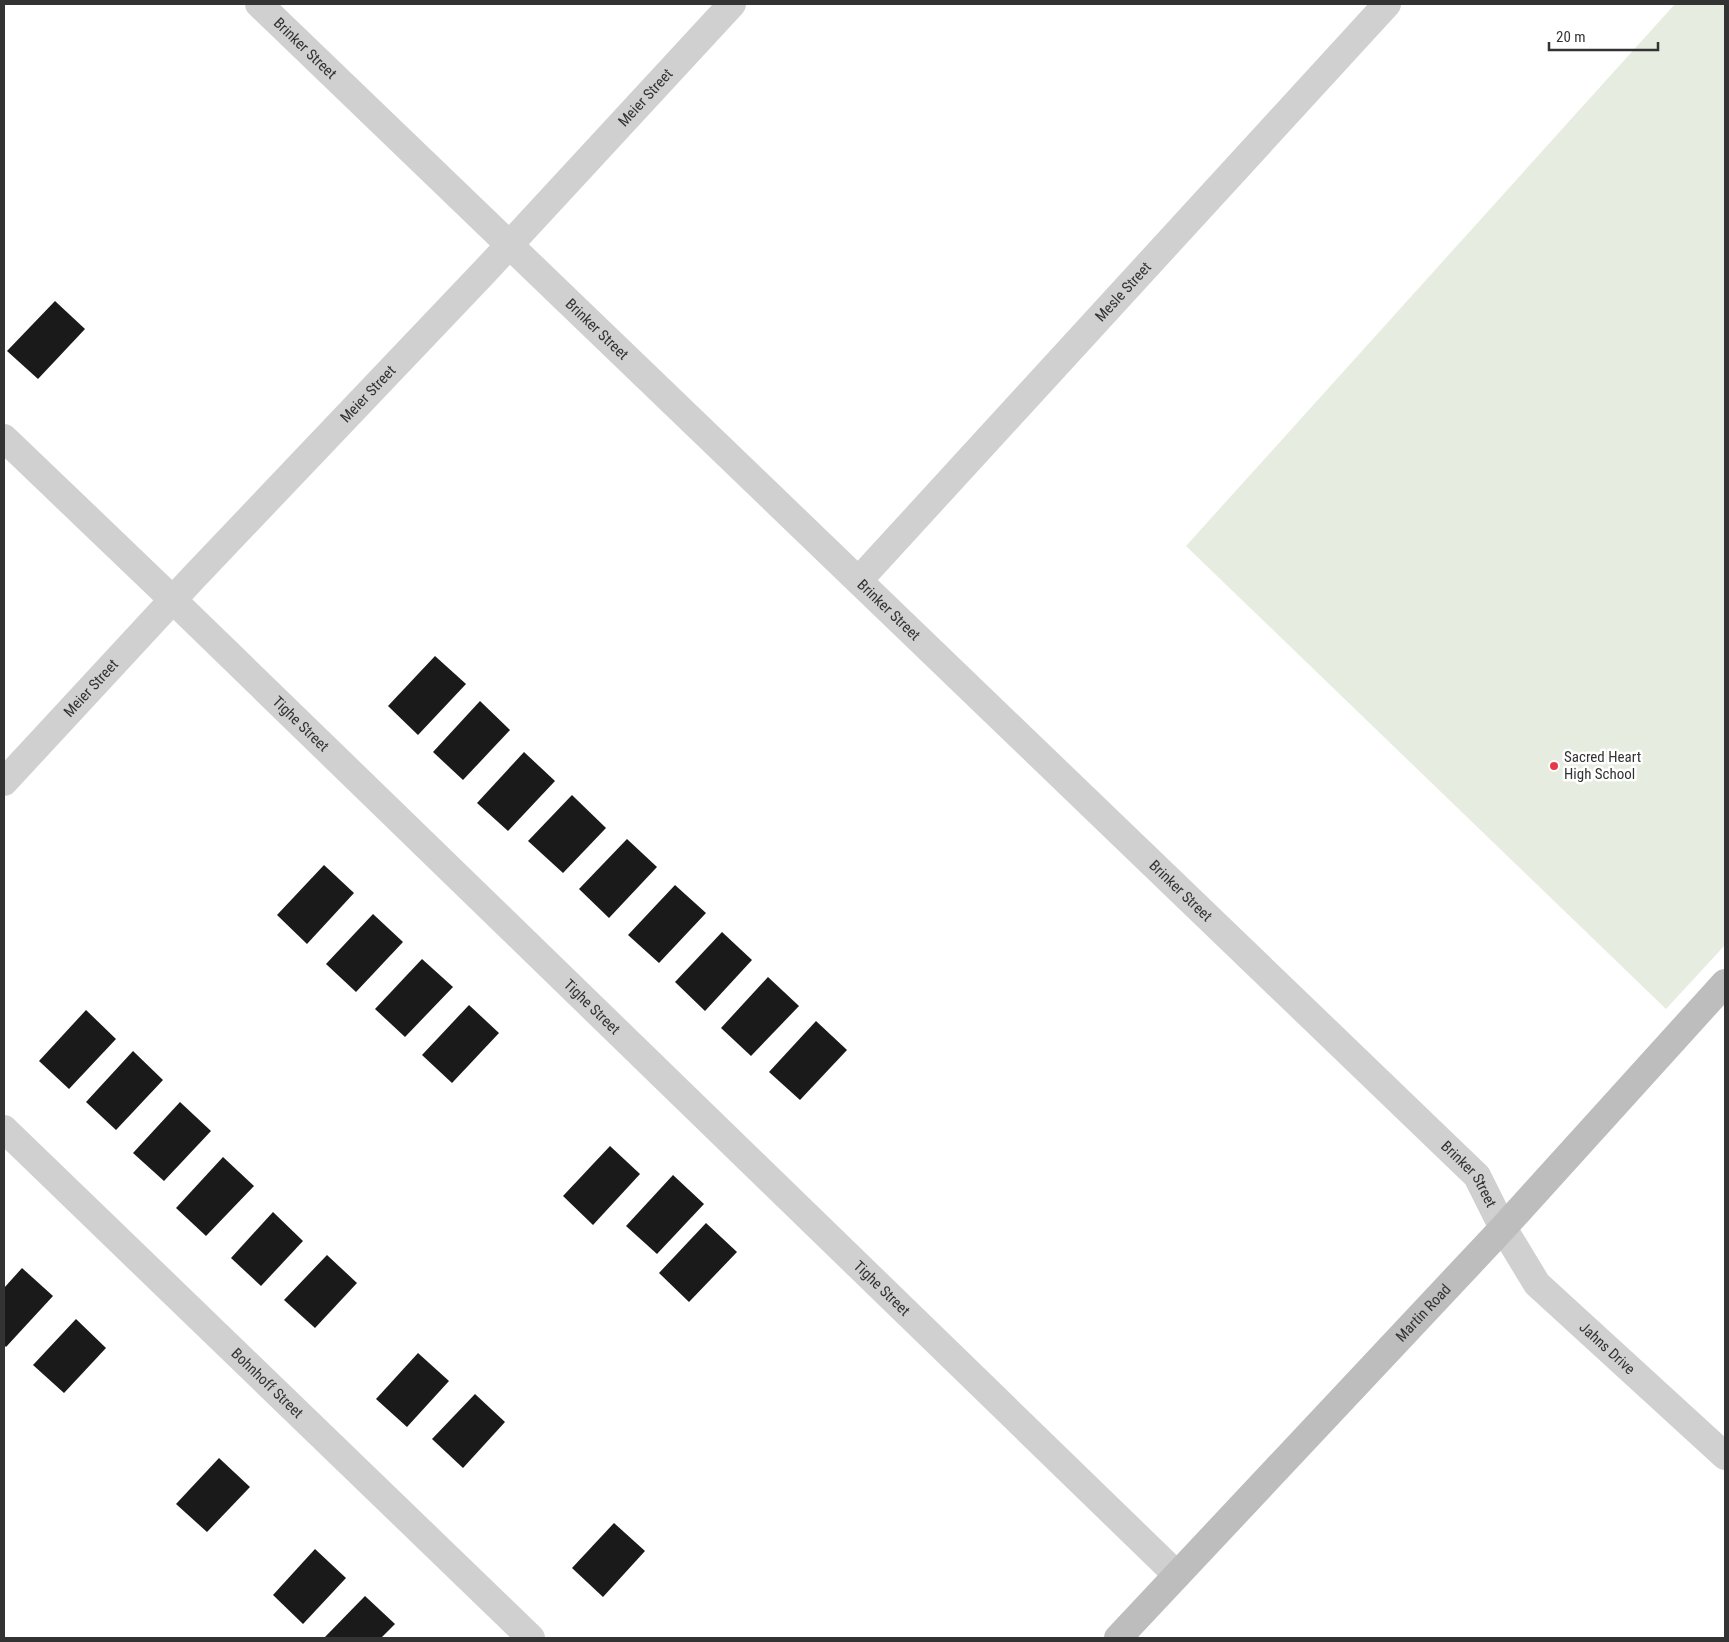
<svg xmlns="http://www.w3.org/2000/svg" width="1729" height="1642" font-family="'Roboto Condensed',sans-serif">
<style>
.green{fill:#e6ecdf}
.building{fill:#1a1a1a}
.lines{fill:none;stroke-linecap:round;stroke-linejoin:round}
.street{stroke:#d0d0d0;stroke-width:28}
.secondary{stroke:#bdbdbd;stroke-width:28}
.poi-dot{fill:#e63946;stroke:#fff;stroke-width:2}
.labels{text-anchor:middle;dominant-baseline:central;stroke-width:5;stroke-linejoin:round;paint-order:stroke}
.street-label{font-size:15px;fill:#333;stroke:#fff}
.poi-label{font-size:15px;fill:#333;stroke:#fff;text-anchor:start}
</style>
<rect width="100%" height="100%" fill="#fff"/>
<!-- green -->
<path class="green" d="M1675,4H1725V945L1666,1009L1186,546Z"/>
<!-- building -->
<g class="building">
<path d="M55,301L85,329L38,379L7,351Z"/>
<path d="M435,656L466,684L418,735L388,706Z"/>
<path d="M480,701L510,730L463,780L433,752Z"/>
<path d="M524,752L555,781L508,831L477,803Z"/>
<path d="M572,795L606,828L563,873L528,841Z"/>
<path d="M627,839L657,867L609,918L579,889Z"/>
<path d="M324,865L354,893L307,944L277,915Z"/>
<path d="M675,885L706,913L659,963L628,935Z"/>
<path d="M373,914L403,942L356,992L326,964Z"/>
<path d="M722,932L752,960L705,1011L675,982Z"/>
<path d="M422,959L453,987L405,1037L375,1009Z"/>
<path d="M768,977L799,1006L751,1056L721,1028Z"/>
<path d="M469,1005L499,1033L452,1083L422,1055Z"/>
<path d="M86,1010L116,1039L69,1089L39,1061Z"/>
<path d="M816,1021L847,1050L800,1100L769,1072Z"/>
<path d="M133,1051L163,1080L116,1130L86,1102Z"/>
<path d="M180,1102L211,1131L164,1181L133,1153Z"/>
<path d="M610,1146L640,1174L593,1225L563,1196Z"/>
<path d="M223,1157L254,1186L206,1236L176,1208Z"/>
<path d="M673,1175L704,1204L657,1254L626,1226Z"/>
<path d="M273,1212L303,1241L261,1286L231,1258Z"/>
<path d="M706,1223L737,1252L689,1302L659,1273Z"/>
<path d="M327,1255L357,1283L315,1328L284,1300Z"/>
<path d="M22,1268L53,1296L6,1347L4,1345V1288Z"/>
<path d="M76,1319L106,1348L64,1393L33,1365Z"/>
<path d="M418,1353L449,1381L407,1427L376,1399Z"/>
<path d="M475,1394L505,1422L463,1468L432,1439Z"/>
<path d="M219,1458L250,1487L207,1532L176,1504Z"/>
<path d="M614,1523L645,1551L603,1597L572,1568Z"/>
<path d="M315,1549L346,1578L303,1624L273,1595Z"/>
<path d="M365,1596L395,1624L381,1638H324Z"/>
</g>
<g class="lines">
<!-- street -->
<g class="street">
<path id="s1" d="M259,4L1477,1176L1503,1228L1537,1284L1725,1456"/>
<path id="s2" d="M4,438L173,600L1177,1575"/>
<path id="s3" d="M859,580L1387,4"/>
<path id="s4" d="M4,782L193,578L487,269L732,4"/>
<path id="s5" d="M4,1129L531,1638"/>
</g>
<!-- secondary -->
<path class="secondary" id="s6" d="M1118,1638L1503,1228L1725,983"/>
</g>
<!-- markers -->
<circle class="poi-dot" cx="1554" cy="766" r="5"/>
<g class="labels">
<!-- street labels -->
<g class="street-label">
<text stroke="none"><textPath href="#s1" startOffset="64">Brinker Street</textPath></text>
<text stroke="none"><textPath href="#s4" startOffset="938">Meier Street</textPath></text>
<text stroke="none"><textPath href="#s3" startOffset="391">Mesle Street</textPath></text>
<text stroke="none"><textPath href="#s1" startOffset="469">Brinker Street</textPath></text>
<text stroke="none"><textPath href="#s4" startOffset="532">Meier Street</textPath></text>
<text stroke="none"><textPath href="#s1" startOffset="874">Brinker Street</textPath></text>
<text stroke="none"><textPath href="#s4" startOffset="128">Meier Street</textPath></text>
<text stroke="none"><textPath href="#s2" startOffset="412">Tighe Street</textPath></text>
<text stroke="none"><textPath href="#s1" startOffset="1279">Brinker Street</textPath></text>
<text stroke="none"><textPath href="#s2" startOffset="818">Tighe Street</textPath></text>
<text stroke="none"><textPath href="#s1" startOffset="1684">Brinker Street</textPath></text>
<text stroke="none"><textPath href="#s2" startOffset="1222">Tighe Street</textPath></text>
<text stroke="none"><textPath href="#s6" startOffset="446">Martin Road</textPath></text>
<text stroke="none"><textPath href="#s1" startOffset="1909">Jahns Drive</textPath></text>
<text stroke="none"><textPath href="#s5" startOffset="366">Bohnhoff Street</textPath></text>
</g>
<!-- poi labels -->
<g class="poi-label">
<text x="1564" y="757">Sacred Heart<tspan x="1564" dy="17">High School</tspan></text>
</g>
</g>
<!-- border -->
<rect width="1729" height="1642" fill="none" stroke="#333333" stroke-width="10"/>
<!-- scale -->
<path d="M1549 42v8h109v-8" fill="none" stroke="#333333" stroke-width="2.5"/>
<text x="1556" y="42" font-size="15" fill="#333333" stroke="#ffffff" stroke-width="4" paint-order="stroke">20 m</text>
</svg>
